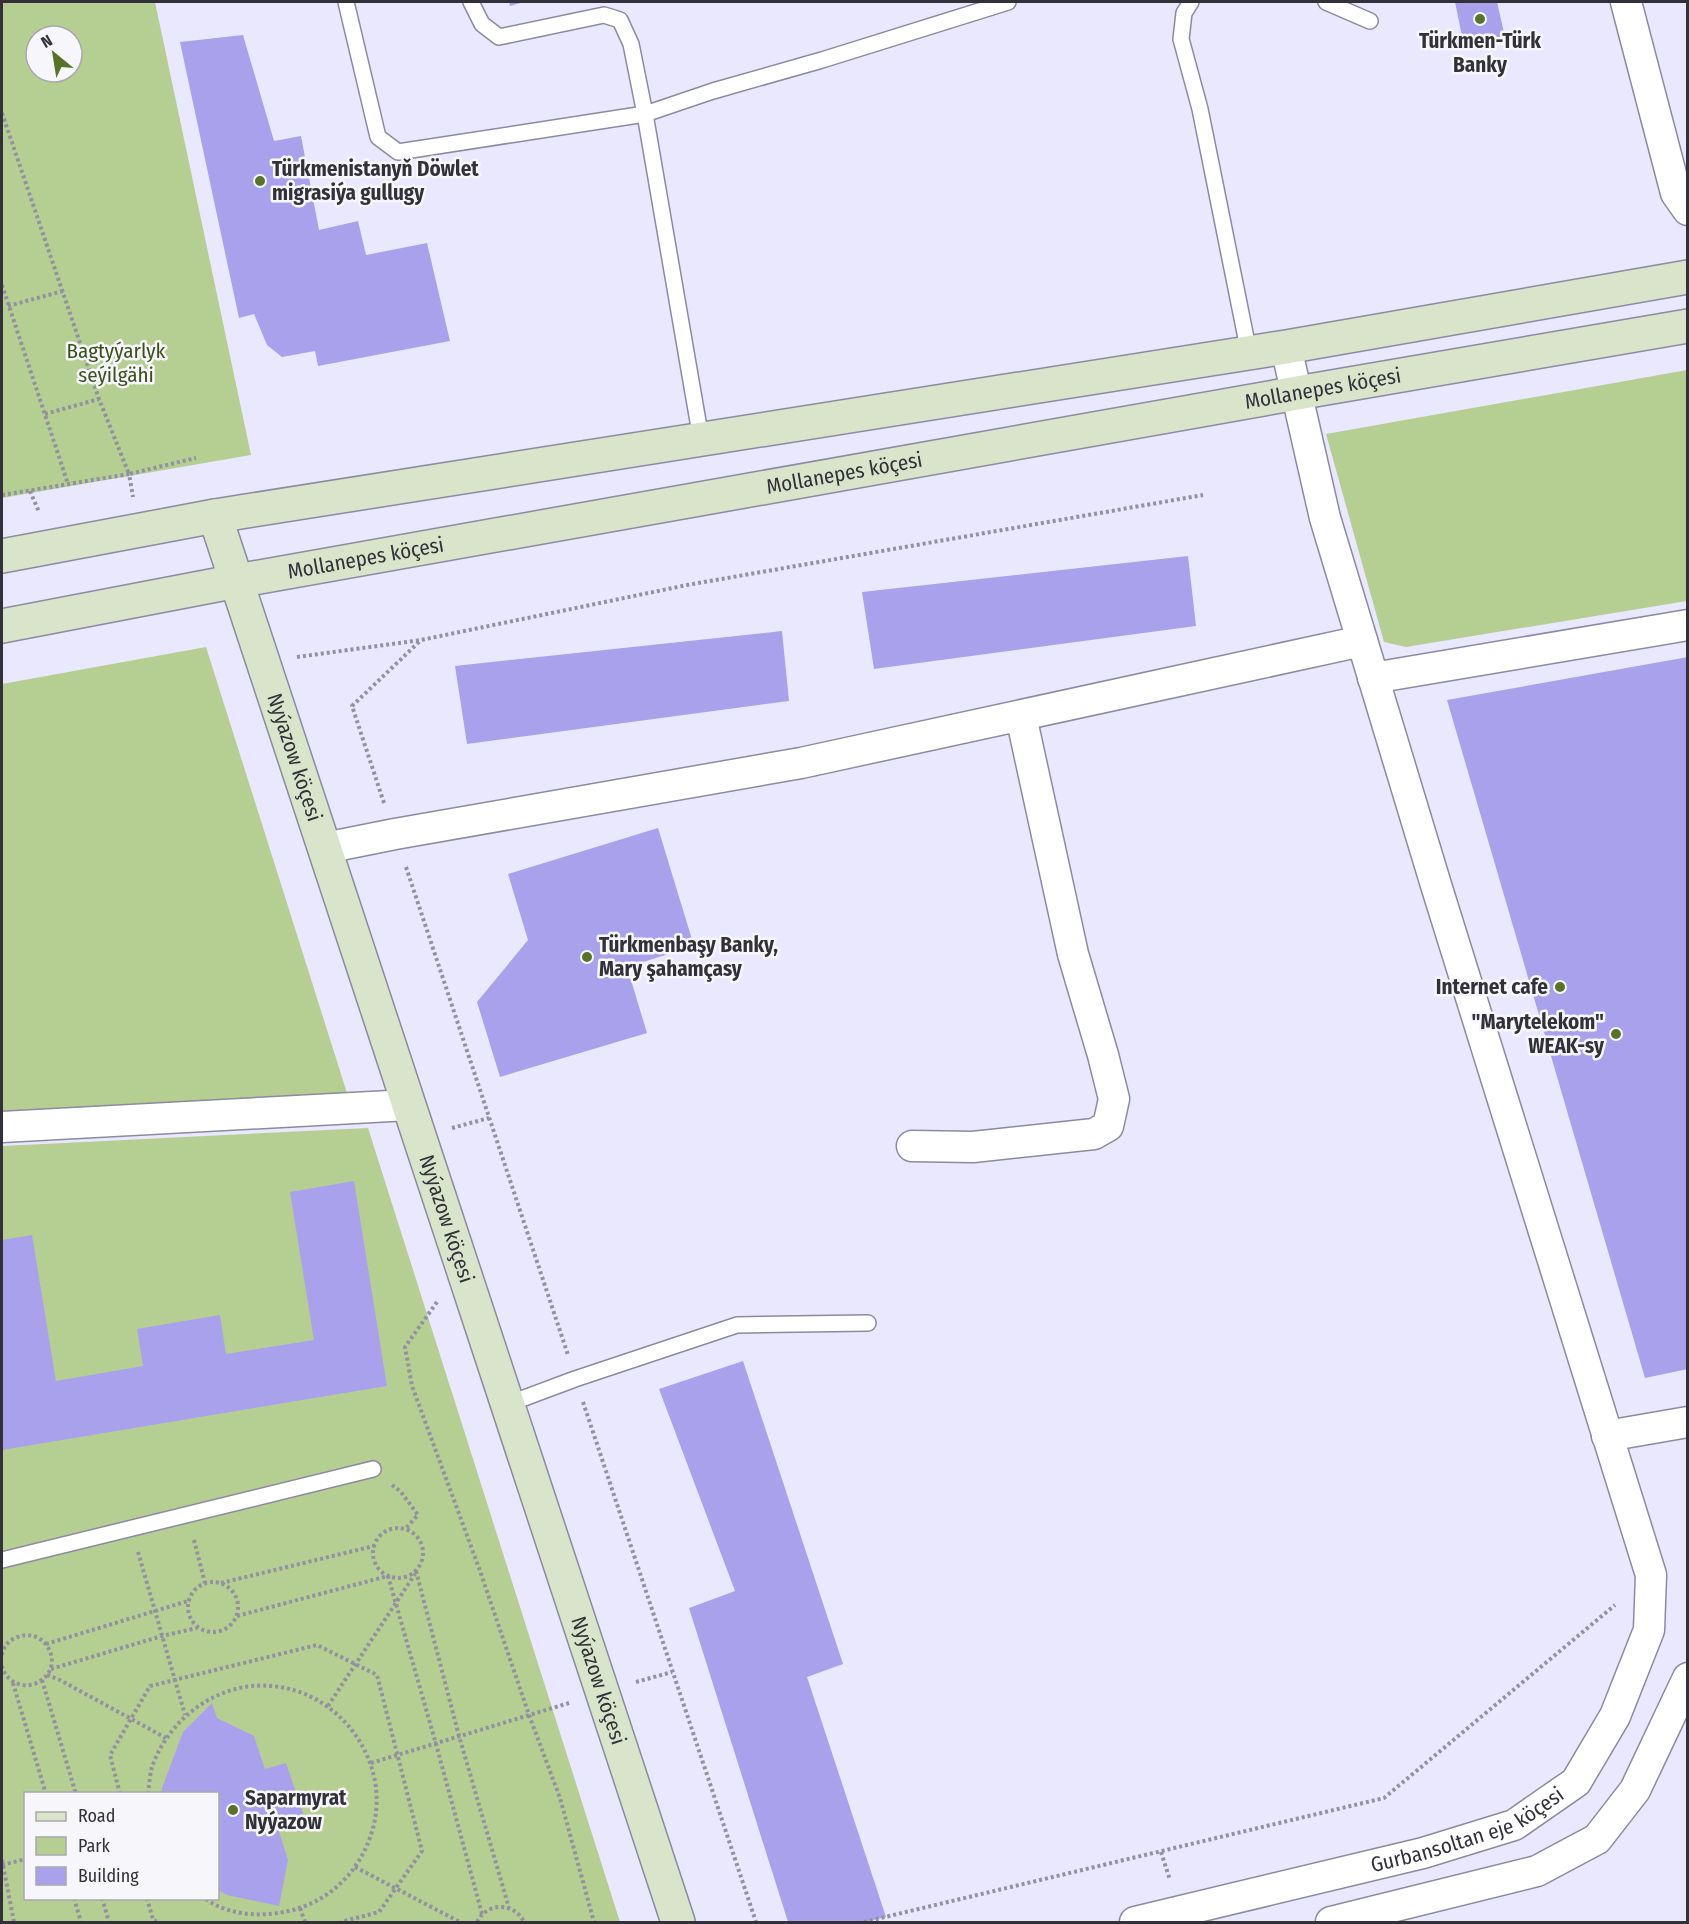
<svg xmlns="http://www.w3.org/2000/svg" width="1689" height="1924" font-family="'Fira Sans Condensed',sans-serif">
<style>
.green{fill:#b5cf93;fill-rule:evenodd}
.building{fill:#aaa1ec}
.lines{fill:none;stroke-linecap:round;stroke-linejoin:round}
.lane-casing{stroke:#8c8a9e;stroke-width:18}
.street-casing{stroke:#8c8a9e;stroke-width:33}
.secondary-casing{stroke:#8c8a9e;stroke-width:36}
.path{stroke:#9291a0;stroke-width:4;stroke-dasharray:3 3;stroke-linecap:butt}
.lane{stroke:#fff;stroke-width:15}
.street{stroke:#fff;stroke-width:30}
.secondary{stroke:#dae4ca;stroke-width:33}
.poi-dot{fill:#577328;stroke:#f7f7fb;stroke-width:2}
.labels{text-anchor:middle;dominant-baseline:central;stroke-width:5;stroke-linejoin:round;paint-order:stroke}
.poi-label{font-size:21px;font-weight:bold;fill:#323139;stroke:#f7f7fb;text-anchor:start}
.park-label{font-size:21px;fill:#3c501a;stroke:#f7f7fb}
.street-label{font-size:21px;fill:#323139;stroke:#f7f7fb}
</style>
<rect width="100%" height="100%" fill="#e9e8fe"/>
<!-- green -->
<g class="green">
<path d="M2,2H155L251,455L2,498ZM36,36H72V72H36Z"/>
<path d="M1687,370V601L1406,647L1384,642L1326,434Z"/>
<path d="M206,647L347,1093L2,1111V684Z"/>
<path d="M368,1128L620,1922H2V1146ZM26,1794H218V1898H26Z"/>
</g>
<!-- building -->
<g class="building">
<path d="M509,2H524L510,6Z"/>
<path d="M1455,2H1497L1505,37L1464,46Z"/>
<path d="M243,35L274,141L301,136L319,230L358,221L366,255L427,243L450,341L318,366L315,351L282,357L267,345L254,314L239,318L180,42Z"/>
<path d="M1188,556L1196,626L874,669L862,592Z"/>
<path d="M782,631L789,701L467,744L455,666Z"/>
<path d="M1688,657V1369L1645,1378L1447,700Z"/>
<path d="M658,828L694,946L627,967L647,1033L500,1077L477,1002L528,940L508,874Z"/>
<path d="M354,1181L387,1386L2,1450V1240L32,1235L56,1381L143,1366L137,1329L220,1315L226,1354L314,1340L290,1192Z"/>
<path d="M743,1361L843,1664L807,1677L886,1917L864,1922H788L689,1608L735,1591L659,1389Z"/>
<path d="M212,1703L217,1718L254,1736L265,1769L286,1763L304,1816L277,1825L288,1860L279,1906L227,1895L218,1890V1794H162V1788L183,1732Z"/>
</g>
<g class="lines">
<!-- lane casing -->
<g class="lane-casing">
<g id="lane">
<path d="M346,2L378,137L398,152L645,114L713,91L822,60L1008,2"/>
<path d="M471,2L482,24L499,37L604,15L620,20L631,44L645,114L701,439"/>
<path d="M1191,2L1184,13L1181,39L1200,109L1249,353"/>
<path d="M1326,2L1370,21"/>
<path d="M508,1404L575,1379L737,1325L868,1323"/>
<path d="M2,1560L373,1469"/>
</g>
</g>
<!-- street casing -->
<g class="street-casing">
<g id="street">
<path d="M1626,2L1676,193L1688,210"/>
<path d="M1373,678L1688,625"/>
<path d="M325,848L395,834L801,763L1362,641"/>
<path d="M2,1127L409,1105"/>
<path d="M912,1146L973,1147L1094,1134L1108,1126L1114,1099L1103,1055L1073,954L1021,716"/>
<path d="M1607,1436L1688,1422"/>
<path id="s1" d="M1135,1922L1423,1853L1514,1825L1576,1782L1615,1716L1649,1630L1651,1575L1436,885L1325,518L1286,347"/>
<path d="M1331,1922L1537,1871L1597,1839L1635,1790L1688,1678"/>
</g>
</g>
<!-- secondary casing -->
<g class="secondary-casing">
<g id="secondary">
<path id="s2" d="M215,516L678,1922"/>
<path d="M2,556L215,516L1286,347L1688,277"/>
<path id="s3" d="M2,626L237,581L1297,393L1688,326"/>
</g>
</g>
<!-- path -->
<g class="path">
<path d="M2,113L99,399L129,474L196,458"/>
<path d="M2,285L68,484"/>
<path d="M8,306L63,291"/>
<path d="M45,414L99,399"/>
<path d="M30,491L39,512"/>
<path d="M2,495L129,474L133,497"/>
<path d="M297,657L421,640L687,585L1203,495"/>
<path d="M384,803L352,706L421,640"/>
<path d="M406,867L568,1355"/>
<path d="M452,1128L489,1118"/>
<path d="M437,1302L405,1347L412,1386L479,1568L529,1715L560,1798L594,1922"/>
<path d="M583,1402L756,1922"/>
<path d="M392,1485L401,1492L418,1515L406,1528"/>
<circle cx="398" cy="1553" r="25"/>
<path d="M194,1540L205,1583"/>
<path d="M138,1552L185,1715"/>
<path d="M416,1571L459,1736L509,1908"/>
<circle cx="213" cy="1607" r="25"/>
<path d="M221,1583L374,1546"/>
<path d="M237,1616L388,1576L436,1744L482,1914"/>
<path d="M46,1644L188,1601"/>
<path d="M2,1655C3,1647 8,1641 15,1638C47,1623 69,1671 34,1684C19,1689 5,1679 2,1666"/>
<path d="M51,1669L162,1636L197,1628"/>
<path d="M47,1675L60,1680L166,1738"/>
<path d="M42,1680L76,1794"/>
<path d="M636,1682L672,1672"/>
<path d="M13,1683L46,1794"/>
<path d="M328,1706L415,1574"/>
<path d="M371,1763L569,1703"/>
<path d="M120,1794L110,1755L150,1686L317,1645L377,1675L422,1851L379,1912L341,1922"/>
<path d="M148,1794C149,1785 150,1775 152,1767C169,1718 219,1681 271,1686C340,1691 391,1761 373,1828C364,1861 343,1888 312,1903C280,1918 234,1920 204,1898"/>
<path d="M1161,1852L1170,1880"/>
<path d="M2,1860L14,1922"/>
<path d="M2,1865L26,1859"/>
<path d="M355,1867L460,1922"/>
<path d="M74,1898L81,1922"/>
<path d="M102,1898L109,1922"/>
<path d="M147,1898L153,1920L158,1922"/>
<path d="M300,1908L305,1922"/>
<path d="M477,1922C487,1902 514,1902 524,1922"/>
<path d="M864,1922L1384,1798L1615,1605"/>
</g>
<!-- lane -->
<use href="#lane" class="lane"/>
<!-- street -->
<use href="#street" class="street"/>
<!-- secondary -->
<use href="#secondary" class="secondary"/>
</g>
<!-- markers -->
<g class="poi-dot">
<circle cx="1480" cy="19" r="6"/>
<circle cx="260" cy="181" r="6"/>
<circle cx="587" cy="957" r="6"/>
<circle cx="1560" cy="987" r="6"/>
<circle cx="1616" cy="1034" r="6"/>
<circle cx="233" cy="1810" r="6"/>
</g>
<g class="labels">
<!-- poi labels -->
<g class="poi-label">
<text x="1480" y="41" text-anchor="middle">Türkmen-Türk<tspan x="1480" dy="24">Banky</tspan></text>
<text x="272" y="169">Türkmenistanyň Döwlet<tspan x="272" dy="24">migrasiýa gullugy</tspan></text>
<text x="599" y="945">Türkmenbaşy Banky,<tspan x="599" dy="24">Mary şahamçasy</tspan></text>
<text x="1548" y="987" text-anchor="end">Internet cafe</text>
<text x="1604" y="1022" text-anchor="end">"Marytelekom"<tspan x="1604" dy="24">WEAK-sy</tspan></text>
<text x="245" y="1798">Saparmyrat<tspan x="245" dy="24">Nyýazow</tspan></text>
</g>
<!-- park labels -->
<g class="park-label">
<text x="116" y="351">Bagtyýarlyk<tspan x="116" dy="24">seýilgähi</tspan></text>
</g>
<!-- street labels -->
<g class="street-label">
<text stroke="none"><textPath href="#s3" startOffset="1342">Mollanepes köçesi</textPath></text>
<text stroke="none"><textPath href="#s3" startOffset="856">Mollanepes köçesi</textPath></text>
<text stroke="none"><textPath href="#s3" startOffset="370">Mollanepes köçesi</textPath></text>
<text stroke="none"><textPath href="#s2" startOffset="254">Nyýazow köçesi</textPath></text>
<text stroke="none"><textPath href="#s2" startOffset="740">Nyýazow köçesi</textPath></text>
<text stroke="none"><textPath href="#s2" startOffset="1226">Nyýazow köçesi</textPath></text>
<text stroke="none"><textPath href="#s1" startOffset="346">Gurbansoltan eje köçesi</textPath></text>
</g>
</g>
<!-- border -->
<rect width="1689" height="1924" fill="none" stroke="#323139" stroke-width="6"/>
<!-- legend -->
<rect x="24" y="1792" width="195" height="108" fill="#f7f7fb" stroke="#a8a8ad" stroke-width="1.5"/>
<rect x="36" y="1812" width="30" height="9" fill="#dae4ca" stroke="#a8a8ad" stroke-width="1.5"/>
<text x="78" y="1822" font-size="18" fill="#323139">Road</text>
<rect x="36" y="1837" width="30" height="18" fill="#b5cf93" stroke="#a8a8ad" stroke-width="1.5"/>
<text x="78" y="1852" font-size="18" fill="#323139">Park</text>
<rect x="36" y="1867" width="30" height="18" fill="#aaa1ec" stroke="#a8a8ad" stroke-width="1.5"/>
<text x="78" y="1882" font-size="18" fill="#323139">Building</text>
<!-- north arrow -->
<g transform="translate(54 54) rotate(330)"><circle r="28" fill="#f7f7fb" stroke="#a8a8ad" stroke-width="1.5"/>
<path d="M0-4.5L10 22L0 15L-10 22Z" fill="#577328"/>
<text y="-9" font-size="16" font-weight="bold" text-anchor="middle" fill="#323139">N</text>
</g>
</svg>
